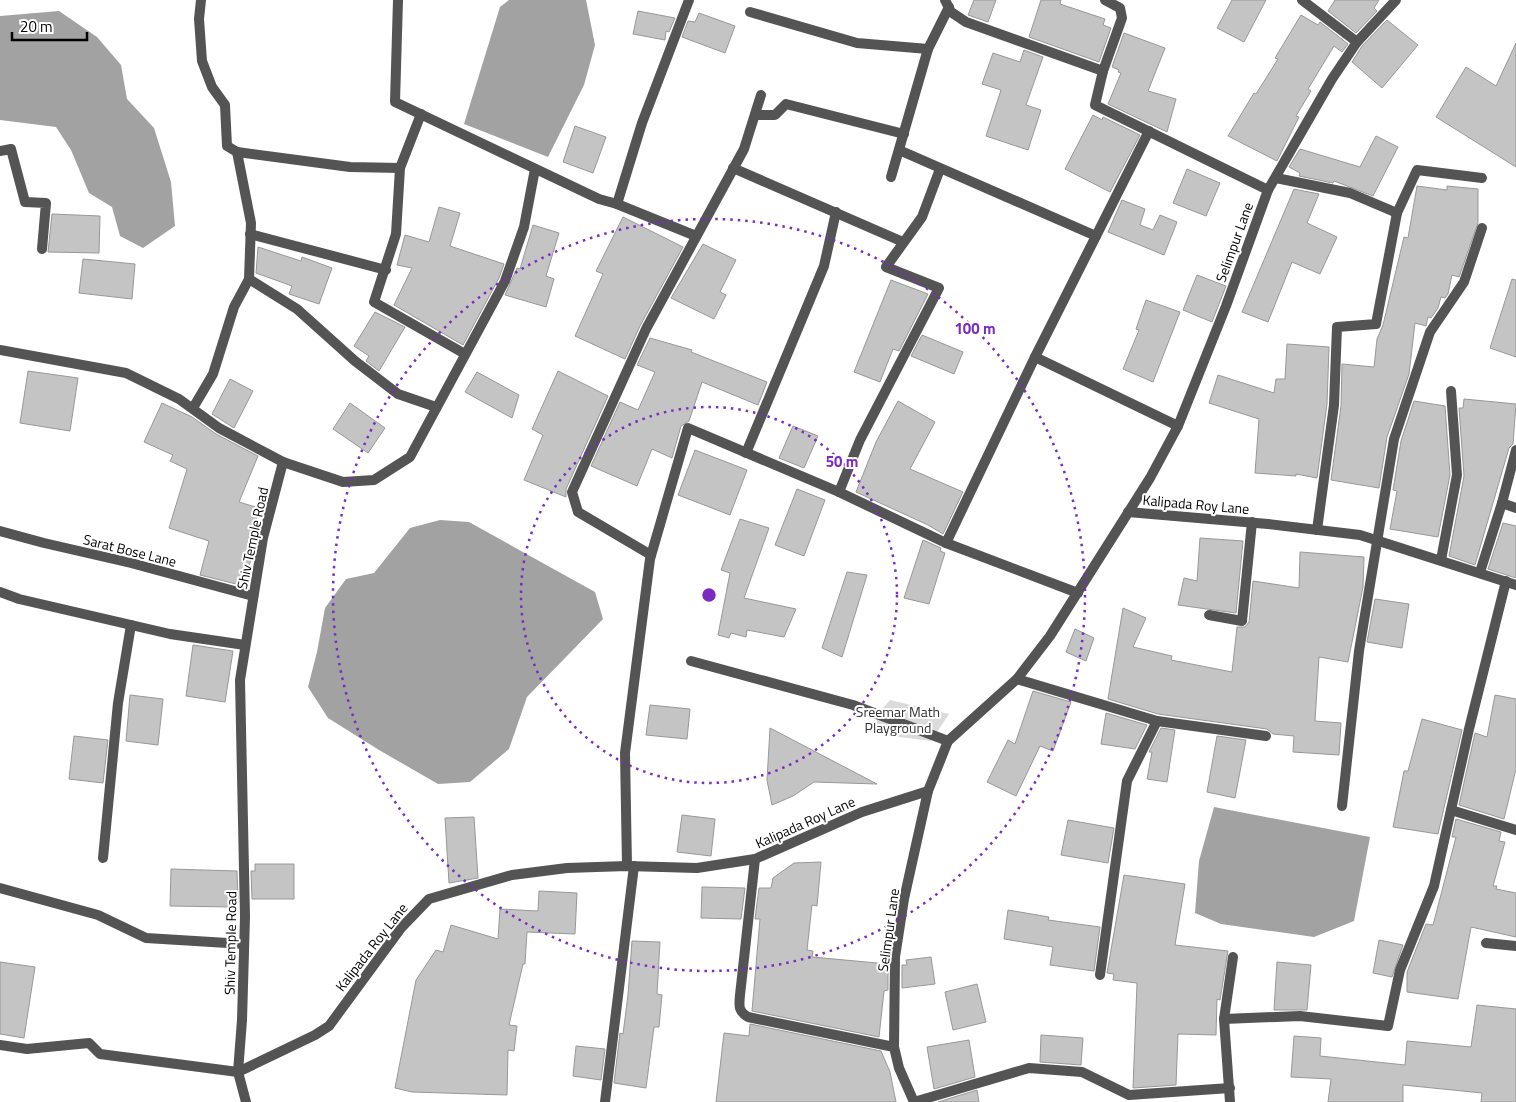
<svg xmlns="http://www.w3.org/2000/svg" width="1516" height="1102" font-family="'Titillium Web',sans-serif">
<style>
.green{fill:#dbdbdb}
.water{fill:#a2a2a2}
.building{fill:#c4c4c4;stroke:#989898}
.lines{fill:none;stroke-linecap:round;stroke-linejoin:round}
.minor{stroke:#545454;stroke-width:10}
.tertiary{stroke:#545454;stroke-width:10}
.ring{fill:none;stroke:#7b2cbf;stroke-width:2.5;stroke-dasharray:2.5 5}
.labels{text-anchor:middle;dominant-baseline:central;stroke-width:4;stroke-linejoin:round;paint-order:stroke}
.street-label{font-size:14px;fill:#000;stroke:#fff}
.park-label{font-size:14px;fill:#323232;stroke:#fff}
.centre{fill:#7b2cbf;stroke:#fff;stroke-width:2.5}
.ring-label{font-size:15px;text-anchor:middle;font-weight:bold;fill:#7b2cbf;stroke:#fff;stroke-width:4;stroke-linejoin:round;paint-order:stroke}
</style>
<rect width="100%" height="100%" fill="#fff"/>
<!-- green -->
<path class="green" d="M890,700L949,714L931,741L900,737L874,731L879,713Z"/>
<!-- water -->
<g class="water">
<path d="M509,0H586L595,45L584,85L548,157L464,124L500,7Z"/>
<path d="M59,11L97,37L121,65L127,99L154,128L171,182L175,226L143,248L120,236L112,207L89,193L71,150L56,127L0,120V16Z"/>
<path d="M440,520L469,522L595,592L603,619L527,697L509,749L470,782L438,784L379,750L328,718L308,687L317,652L325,608L346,579L374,573L410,528Z"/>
<path d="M1214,807L1370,837L1354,921L1314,937L1221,924L1195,913L1199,861Z"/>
</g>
<!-- building -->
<g class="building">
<path d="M974,0H996L988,22L968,15Z"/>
<path d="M1041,0H1061L1060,4L1105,19L1103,25L1111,28L1099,62L1029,37Z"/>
<path d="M1232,0H1266L1244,42L1217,28Z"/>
<path d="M1335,0H1379L1374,8L1377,11L1356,33L1328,11Z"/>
<path d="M638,11L675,18L669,32L666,31L665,40L633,34Z"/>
<path d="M699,13L735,26L725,53L682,37L688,21L695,22Z"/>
<path d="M1301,15L1318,25L1320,22L1348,44L1342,52L1334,46L1308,89L1311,91L1296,116L1299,117L1277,161L1228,136L1254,93L1256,94L1278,59L1275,58Z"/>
<path d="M1387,20L1418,45L1382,88L1352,62L1362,46Z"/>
<path d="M1124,33L1165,48L1148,91L1176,99L1167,132L1108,104L1121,73L1118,72L1119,70L1112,67Z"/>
<path d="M1516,43V167L1436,117L1466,67L1496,86Z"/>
<path d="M1024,50L1043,57L1026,105L1041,110L1028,150L986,136L1001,90L982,84L993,53L1020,62Z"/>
<path d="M1093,115L1102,120L1103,117L1140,135L1110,192L1065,169Z"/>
<path d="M575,126L606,137L593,173L563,162Z"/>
<path d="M1376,136L1398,147L1373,196L1334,181L1333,183L1299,176L1300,173L1289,167L1300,149L1360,167Z"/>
<path d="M1187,169L1220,183L1206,216L1173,203Z"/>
<path d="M1417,186L1447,190V186L1478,189V223L1459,277L1452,275L1448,294L1445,298L1441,297L1438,308L1431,318L1428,317L1426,326L1415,323L1409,374L1387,437L1379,488L1331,480L1341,406L1342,364L1374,367L1377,339L1383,325L1404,237L1408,238Z"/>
<path d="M1294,189L1319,194L1307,223L1337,237L1320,274L1292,262L1268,322L1242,312Z"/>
<path d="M1122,200L1145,209L1140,225L1153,230L1160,215L1177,222L1164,255L1108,232Z"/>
<path d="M439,207L460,213L450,246L504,264L499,278L463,345L394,305L412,268L397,265L405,235L429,242Z"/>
<path d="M52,214L100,216L99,253L48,252Z"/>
<path d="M623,217L683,247L640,326L625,359L575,336L603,274L596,271Z"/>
<path d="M533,225L559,233L546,276L554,279L546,307L505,295L517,268L520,269Z"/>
<path d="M703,244L736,260L720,292L726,295L714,319L671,298Z"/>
<path d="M258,247L301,261L302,257L332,268L319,304L289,294L292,286L256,273Z"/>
<path d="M83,259L135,264L132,299L79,293Z"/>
<path d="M1197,275L1226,286L1212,322L1183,310Z"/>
<path d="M1512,279L1516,280V357L1490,348Z"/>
<path d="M891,280L928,294L899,351L893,349L880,382L854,372Z"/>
<path d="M1146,300L1180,312L1153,382L1123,369L1139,330L1136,329Z"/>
<path d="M375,312L405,327L379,371L366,361L369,356L354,346Z"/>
<path d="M922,335L963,352L954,374L911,356Z"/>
<path d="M650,338L692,350L691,352L767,382L758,405L702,382L689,421L681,426L672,458L652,449L637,486L591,466L620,402L638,410L655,372L637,365Z"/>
<path d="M1287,344L1329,347L1327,404L1317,478L1296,474V476L1255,473L1259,419L1209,403L1218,375L1274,393L1276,379H1285Z"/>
<path d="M28,371L78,378L70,431L20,423Z"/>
<path d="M558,371L608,396L566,489V497L524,480L543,435L532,429Z"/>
<path d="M477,372L519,395L512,418L465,392Z"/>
<path d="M230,379L253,391L234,428L212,414Z"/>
<path d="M1464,399L1516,404L1513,444L1509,448L1475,565L1449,556L1464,476L1459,408H1463Z"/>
<path d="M898,401L935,422L910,469L963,492L943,534L928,525L856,492L876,442Z"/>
<path d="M1414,401L1445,406L1450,475L1438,537L1390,529L1397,491L1393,490L1401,441Z"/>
<path d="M162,403L192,417L216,434L258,456L239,502L259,508L249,549L253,551L244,586L200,575L209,541L169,528L187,469L170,461L173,455L144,442Z"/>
<path d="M350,403L385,428L368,453L333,429Z"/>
<path d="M793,426L818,436L804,468L779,458Z"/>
<path d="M695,450L747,470L730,515L678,495Z"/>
<path d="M797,489L825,500L804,556L775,545Z"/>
<path d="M740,519L769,528L744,598L796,609L784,637L747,630L746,637L731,633L729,638L718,635L730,573L721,570Z"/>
<path d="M1503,523L1516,526V578L1488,569Z"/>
<path d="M1200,538L1243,541L1236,613L1178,605L1184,578L1197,581Z"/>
<path d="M923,540L941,548L940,551L945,553L929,604L904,598Z"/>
<path d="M1300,552L1364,557L1363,587L1348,662L1319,657L1315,721L1341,723L1339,755L1293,752L1294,736L1273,734L1267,729L1158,714L1108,699L1123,608L1146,618L1133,647L1172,656L1171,660L1232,672L1237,627H1245L1249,622L1253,581L1299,588Z"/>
<path d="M847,572L867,575L842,657L822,648Z"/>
<path d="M1375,599L1409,604L1402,648L1367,642Z"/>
<path d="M1075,629L1094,638L1086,661L1066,652Z"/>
<path d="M193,645L233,651L225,702L186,696Z"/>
<path d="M1033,691L1071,702L1053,751L1040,746L1016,796L987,782L1008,740L1015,744Z"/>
<path d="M130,695L163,699L158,745L126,741Z"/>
<path d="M1495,695L1516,699V769L1504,819L1459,805L1475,733L1487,737Z"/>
<path d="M650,705L690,709L687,739L646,735Z"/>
<path d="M1106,713L1147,725L1135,749L1101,744Z"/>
<path d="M1422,719L1462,730L1438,834L1393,827L1404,771H1408Z"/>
<path d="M770,728L877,784L814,782L793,796L772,805L767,780Z"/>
<path d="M1161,728L1175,730L1167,782L1147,779L1152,752H1149Z"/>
<path d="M74,736L108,740L103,783L69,779Z"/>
<path d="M1217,736L1246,740L1235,798L1207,792Z"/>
<path d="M682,815L715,819L711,856L677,852Z"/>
<path d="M474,817L478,878L449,883L445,818Z"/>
<path d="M1456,819L1501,832L1499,841L1505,842L1493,886H1497L1496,889L1516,893V937L1471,927L1458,999L1407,992V972L1426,924L1433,925L1456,837H1452Z"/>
<path d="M1068,820L1114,828L1108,863L1061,855Z"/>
<path d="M821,862L817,906L812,905L807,950L813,951L812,957L888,964V990L884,991L879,1037L752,1011L760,919H755L759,888H771L773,878L794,863Z"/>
<path d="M255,864H294V899H252L251,871H255Z"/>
<path d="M171,869L237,871L238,899H234L233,907L170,906Z"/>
<path d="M1124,875L1185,884L1175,945L1228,951L1220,1000L1217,999L1216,1035L1178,1034L1176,1085L1133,1088L1137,983L1113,980L1114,974L1107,973Z"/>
<path d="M702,887L745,888L741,919L701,918Z"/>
<path d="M539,891L577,893L575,934L527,932L525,964H523L509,1025L517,1026L514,1051L508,1050L507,1095L412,1092L395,1088L416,980L436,950L443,952L451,925L498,939L500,909L538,911Z"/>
<path d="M1008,910L1049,917L1048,920L1100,927L1094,971L1050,965L1053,947L1004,939Z"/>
<path d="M1379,940L1403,945L1392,977L1373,973Z"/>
<path d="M632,941L660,942L657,994L662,995L659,1027H654L646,1088L614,1083L620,1033L623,1034L628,995Z"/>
<path d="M931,957L935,984L902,988V965H907L906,960Z"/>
<path d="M0,962L35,967L24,1038L0,1034Z"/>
<path d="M1277,962L1311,965L1307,1010H1274Z"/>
<path d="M977,984L986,1022L953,1030L945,992Z"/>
<path d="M1477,1005L1516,1009V1102H1481L1482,1093L1403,1085V1102H1328L1331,1079L1291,1077L1294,1036L1321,1038L1320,1056L1405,1065L1407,1041L1471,1047Z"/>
<path d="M750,1024L881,1051L890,1072L896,1102H716L724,1033L749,1036Z"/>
<path d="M1041,1035L1083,1038L1081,1065L1040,1062Z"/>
<path d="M969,1040L975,1077L934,1089L927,1047Z"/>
<path d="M576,1046L605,1049L601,1080L573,1076Z"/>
<path d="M977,1090L979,1102H938Z"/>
</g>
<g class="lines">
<!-- minor -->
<g class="minor">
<path d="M398,0L395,102L599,199L617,204L642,123L689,0"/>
<path d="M945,0L951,12L966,22L1103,71L1095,105L1268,190"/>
<path d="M1302,0L1357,42"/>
<path d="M750,12L857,43L928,49"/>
<path d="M1103,71L1122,18L1120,8L1105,0"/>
<path d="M421,114L400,168L396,234L374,302L465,354"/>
<path d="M755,115H775L786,104L904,134"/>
<path d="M899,150L1096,236"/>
<path d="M0,151L11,149L25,202L46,203L42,249"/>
<path d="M237,152L350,167L400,168"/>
<path d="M733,168L903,242"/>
<path d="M891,177L928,49L949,7"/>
<path d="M1276,178L1350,193L1397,213"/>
<path d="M617,204L696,236"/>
<path d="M250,234L386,270"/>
<path d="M249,279L297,309L355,361L398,394L436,407"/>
<path d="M0,350L126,373L179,399L219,428L283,462"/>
<path d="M1035,357L1178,426"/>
<path d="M193,408L213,374L234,307L249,279L251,223L237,152L227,146L225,105L212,87L202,61L199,19L201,0"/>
<path d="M746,453L824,266L836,212"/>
<path d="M839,492L860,440L939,288L886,267L922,217L940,169"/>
<path d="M1502,503L1516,508"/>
<path d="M1128,512L1268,524L1360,535L1516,585"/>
<path d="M1317,530L1334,405L1337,327L1376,324L1397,213L1417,170L1482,178"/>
<path d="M0,531L44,543L131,563L253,596"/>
<path d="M946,543L1035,357L1149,131"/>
<path d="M651,555L578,512L572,492L646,329L744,149L761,95"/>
<path d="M1441,560L1457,475L1451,391"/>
<path d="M1480,572L1502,503L1516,450"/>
<path d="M0,592L19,599L170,634L245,645"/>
<path d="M1209,615L1242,621L1252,522"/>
<path d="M691,661L853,705L948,741"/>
<path d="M1017,679L1157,721L1266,736"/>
<path d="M1342,806L1359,651L1394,439L1430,332L1464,282L1482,228"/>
<path d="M1451,810L1516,830"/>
<path d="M103,858L118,703L131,625"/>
<path d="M755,859L740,995C739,1006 738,1011 748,1017L894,1047"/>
<path d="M627,866L625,753L650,559L688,428L839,492L946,543L1078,593"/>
<path d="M0,888L98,915L146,938L244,944"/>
<path d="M1486,943L1516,946"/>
<path d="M1100,975L1127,781L1157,721"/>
<path d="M1224,1019L1300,1016L1388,1026L1400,970L1434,886L1469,729L1506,581"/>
<path d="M0,1045L27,1049L89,1043L100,1054L238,1072L315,1035L329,1026L401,928L429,899L512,875L567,868L627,866L697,868L755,859L862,812L928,791"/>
<path d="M246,1102L238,1072L242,1020L245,917L240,680L263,538L283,462L343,482L374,480L410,457L505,281L524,227L535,169"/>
<path d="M605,1102L634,866"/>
<path d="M914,1102L1029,1068L1082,1072L1129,1095L1230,1088"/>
<path d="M1230,1102L1224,1019L1233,957"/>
</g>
<!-- tertiary -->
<path class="tertiary" d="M914,1102L899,1068L894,1047L895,957L904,899L928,791L948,741L1017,679L1050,636L1150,478L1178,426L1226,306L1268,190L1332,79L1357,42L1396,0"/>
</g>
<!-- distance rings -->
<g class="ring">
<circle cx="709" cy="595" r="188"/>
<circle cx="709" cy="595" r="376"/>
</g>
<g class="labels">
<!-- street labels -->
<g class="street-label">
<text transform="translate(1234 242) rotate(-70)">Selimpur Lane</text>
<text transform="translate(1196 504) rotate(5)">Kalipada Roy Lane</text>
<text transform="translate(252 538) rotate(-78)">Shiv Temple Road</text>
<text transform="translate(130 550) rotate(14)">Sarat Bose Lane</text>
<text transform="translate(805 822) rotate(-24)">Kalipada Roy Lane</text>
<text transform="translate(888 930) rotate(-82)">Selimpur Lane</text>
<text transform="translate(230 943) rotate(-89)">Shiv Temple Road</text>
<text transform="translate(371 947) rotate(-52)">Kalipada Roy Lane</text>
</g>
<!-- park labels -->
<g class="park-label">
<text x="898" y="711">Sreemar Math<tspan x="898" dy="16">Playground</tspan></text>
</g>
</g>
<circle cx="709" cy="595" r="8" class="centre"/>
<g class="ring-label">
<text x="975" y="334">100 m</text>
<text x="842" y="467">50 m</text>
</g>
<!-- scale -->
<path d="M12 32v8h75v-8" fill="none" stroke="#000000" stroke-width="2.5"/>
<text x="20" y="32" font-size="15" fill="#000000" stroke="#ffffff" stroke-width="4" paint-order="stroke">20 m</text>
</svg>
